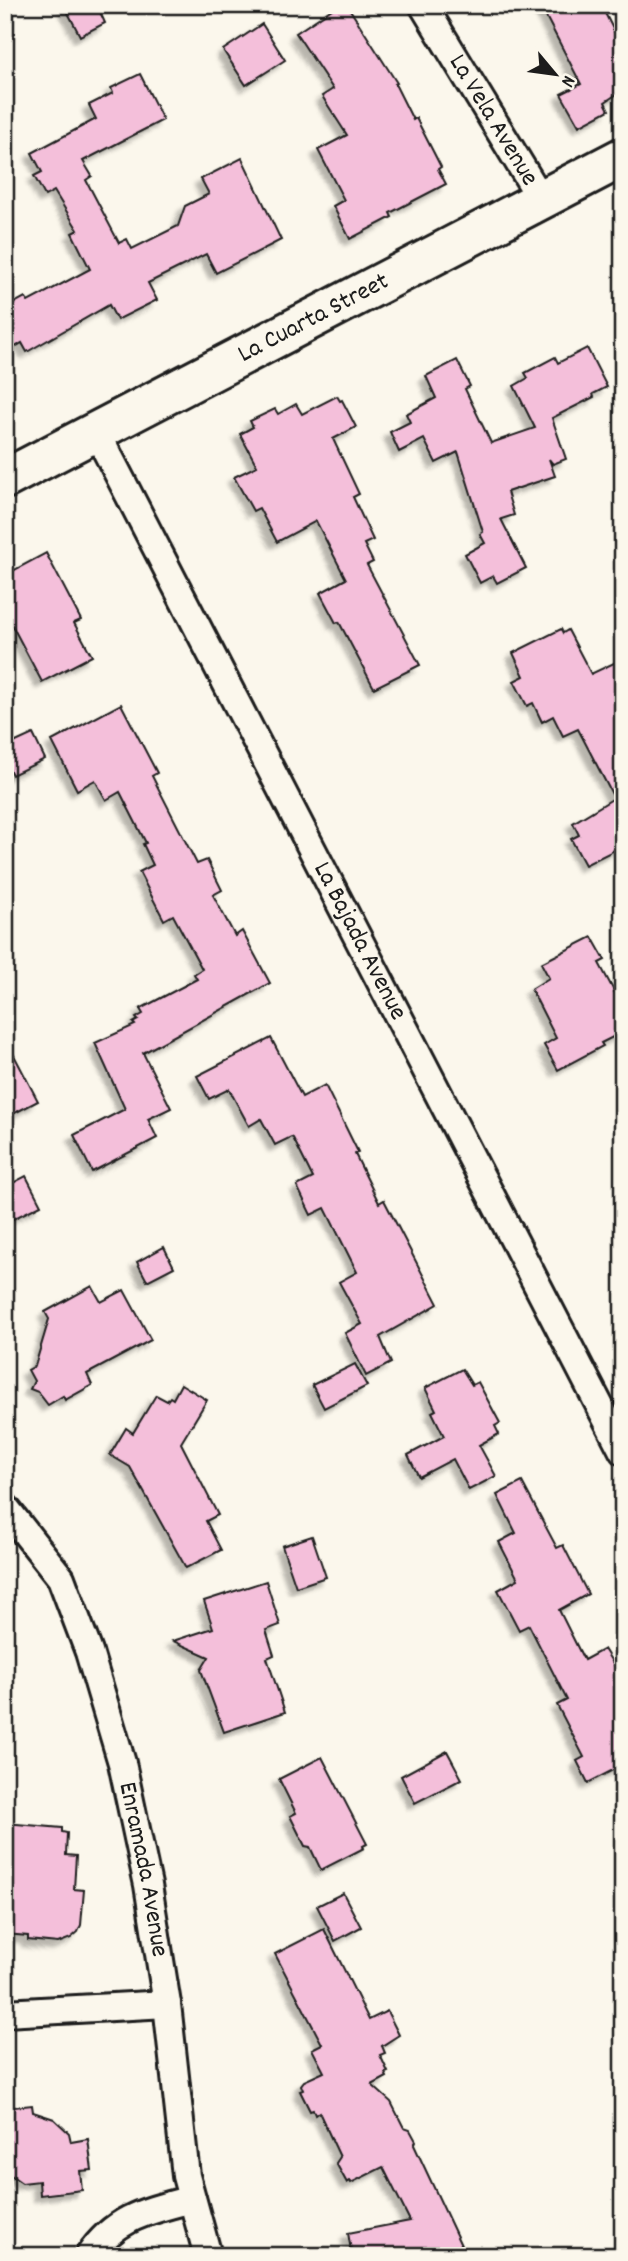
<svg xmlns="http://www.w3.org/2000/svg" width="628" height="2261" font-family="Dekko,sans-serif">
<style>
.building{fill:#f4bfda;stroke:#1c1c1c;stroke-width:2;filter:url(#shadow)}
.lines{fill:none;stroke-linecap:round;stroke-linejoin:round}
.street-casing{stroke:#1c1c1c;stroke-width:32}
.secondary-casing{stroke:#1c1c1c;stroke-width:44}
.street{stroke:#fbf7ec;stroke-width:26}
.secondary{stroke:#fbf7ec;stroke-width:38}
.labels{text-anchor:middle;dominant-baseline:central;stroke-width:7;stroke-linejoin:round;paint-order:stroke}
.street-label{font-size:26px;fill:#1c1c1c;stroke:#fbf7ec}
</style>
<defs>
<filter id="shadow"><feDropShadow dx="-6" dy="6" stdDeviation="2" flood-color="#0004"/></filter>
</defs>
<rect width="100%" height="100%" fill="#fbf7ec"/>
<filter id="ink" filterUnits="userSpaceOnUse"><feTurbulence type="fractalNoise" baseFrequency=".0143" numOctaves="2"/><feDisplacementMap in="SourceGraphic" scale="14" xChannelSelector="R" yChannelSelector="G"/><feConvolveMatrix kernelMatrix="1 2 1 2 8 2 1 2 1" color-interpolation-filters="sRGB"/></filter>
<g filter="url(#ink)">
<!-- building -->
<g class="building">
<path d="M64,5H97L105,23L80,36Z"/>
<path d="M338,5H347L397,83L395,84L413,120L416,118L441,167L438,169L446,184L390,213L392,217L350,239L333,206L344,200L318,150L347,135L322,96L333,89L296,33Z"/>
<path d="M540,5H601L616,35L623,32V90L605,102L609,110L579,126L561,94L581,84Z"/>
<path d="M262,24L285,60L246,85L223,50Z"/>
<path d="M140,74L163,120L83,161L92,176L86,180L119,243L127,239L132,249L178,226L185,206L209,194L201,179L242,158L281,240L216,273L206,254L148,283L157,300L117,320L109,305L27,352L22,343L5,353V308L25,297L28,302L90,269L72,233L78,230L54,191L45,196L34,176L42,172L32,153L96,119L89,105L113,93L111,88Z"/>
<path d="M587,348L607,387L593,394L594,397L552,418L566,459L553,464L549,459L555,476L507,492L514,515L501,519L526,568L497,583L493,576L480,583L465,554L485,543L480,534L483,532L458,452L436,463L424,439L399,452L390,432L410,422L406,414L436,398L426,376L457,360L470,386L465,389L491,443L535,428L514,386L528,378L525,373L555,357L558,363Z"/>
<path d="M337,396L340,401L342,400L356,427L333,439L359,494L353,497L373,540L364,544L373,562L367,565L420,665L374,688L339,622L336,623L320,593L346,579L316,521L277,542L259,508L253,511L234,477L257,466L240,434L253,427L250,421L275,409L278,414L296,404L302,414Z"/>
<path d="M46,553L81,620L74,623L92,656L42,682L5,612V575Z"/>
<path d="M561,629L563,633L568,630L591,674L616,662L623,674V846L585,865L571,839L579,835L573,823L614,798L578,729L563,736L553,716L542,722L533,703L527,706L514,681L524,676L513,653Z"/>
<path d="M121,704L157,773L152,776L197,864L207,860L222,890L213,895L235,936L242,931L270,983L143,1053L171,1108L148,1119L157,1138L92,1172L74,1135L125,1109L95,1043L135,1025L133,1023L138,1020L136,1018L143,1014L140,1009L197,979L194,974L202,969L173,915L164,920L139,872L153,865L143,844L146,843L120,792L106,800L95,780L77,790L52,741Z"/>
<path d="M33,734L45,759L12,775L5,760V747Z"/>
<path d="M592,937L605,960L599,963L623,1008V1032L601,1043L603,1046L558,1070L544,1045L556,1038L531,989L549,978L541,963Z"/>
<path d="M5,1038L38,1101L5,1118Z"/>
<path d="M271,1038L302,1097L325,1085L358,1152L355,1154L379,1203L384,1200L438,1304L380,1337L391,1363L366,1376L345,1333L362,1324L339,1282L357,1272L325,1208L311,1215L297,1186L313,1178L293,1138L291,1137L275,1145L261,1119L249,1126L229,1089L209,1099L197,1076Z"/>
<path d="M26,1176L41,1205L5,1223V1187Z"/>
<path d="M164,1247L174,1267L147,1281L137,1262Z"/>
<path d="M92,1286L101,1302L124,1290L151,1340L87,1374L92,1385L65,1400L63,1396L48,1405L38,1392L30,1389L34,1381L28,1370L35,1366L49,1319L45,1312Z"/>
<path d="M355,1364L367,1386L324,1408L312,1385Z"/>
<path d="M462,1369L472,1385L478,1382L500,1423L495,1426L499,1434L479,1445L496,1476L469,1490L453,1459L419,1477L408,1455L444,1436L432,1412L436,1410L425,1388Z"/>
<path d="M181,1384L207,1400L181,1443L218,1515L206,1521L221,1550L186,1568L130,1467L110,1455L126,1428L133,1433L156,1395L167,1401L170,1397L173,1399Z"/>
<path d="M522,1482L557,1548L563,1545L588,1594L559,1610L584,1660L604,1649L623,1679V1765L588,1783L577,1761L584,1757L557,1705L567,1700L529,1625L519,1630L498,1590L518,1579L499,1542L516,1533L497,1495Z"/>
<path d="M312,1536L326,1577L296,1587L282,1546Z"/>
<path d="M266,1581L280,1625L266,1630L274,1655L267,1658L285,1712L224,1732L201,1670L209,1657L173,1641L213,1628L204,1601Z"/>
<path d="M447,1751L462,1779L415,1803L401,1776Z"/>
<path d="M322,1757L367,1844L363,1846L364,1848L321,1870L310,1847L305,1846L290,1816L296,1813L279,1779Z"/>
<path d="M5,1823L62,1828V1832L67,1833L66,1855L76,1856L74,1889L84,1890L81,1925L78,1932L71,1938L58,1943L28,1940V1936L5,1934Z"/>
<path d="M343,1893L361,1927L335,1941L317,1906Z"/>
<path d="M324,1929L369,2020L387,2011L399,2035L382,2046L385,2053L380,2055L388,2072L385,2073L387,2077L372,2085L391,2102L404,2128L410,2130L416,2141L414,2145L466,2256H352L348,2233L410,2221L383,2167L351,2183L350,2181L347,2183L336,2163L340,2157L319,2112L315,2115L313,2110L310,2111L300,2091L303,2090L301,2085L304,2081L324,2072L312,2049L322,2044L275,1954Z"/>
<path d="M32,2105L33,2112L54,2119L69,2133L71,2142L88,2139L92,2170L80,2171L82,2190L40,2195L39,2181L22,2183L5,2171V2108Z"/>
</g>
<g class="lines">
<!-- street casing -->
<g class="street-casing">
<g id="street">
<path id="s1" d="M423,5L541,199"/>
<path id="s2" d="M97,433L623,1451"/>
<path id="s3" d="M5,1507L61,1578L89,1652L122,1763L148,1885L167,2004L186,2176L208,2256"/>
<path d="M5,2013L167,2004"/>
<path d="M89,2256C116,2216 148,2211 192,2199"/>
</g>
</g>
<!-- secondary casing -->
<g class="secondary-casing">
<g id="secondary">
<path id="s4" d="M5,479L623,157"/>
</g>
</g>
<!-- street -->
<use href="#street" class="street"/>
<!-- secondary -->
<use href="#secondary" class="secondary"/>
</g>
</g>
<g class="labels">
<!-- street labels -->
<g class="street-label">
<text stroke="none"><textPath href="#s1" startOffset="135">La Vela Avenue</textPath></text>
<text stroke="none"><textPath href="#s4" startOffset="348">La Cuarta Street</textPath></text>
<text stroke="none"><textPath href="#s2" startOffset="572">La Bajada Avenue</textPath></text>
<text stroke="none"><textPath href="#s3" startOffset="394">Enramada Avenue</textPath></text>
</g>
</g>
<!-- margin -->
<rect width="628" height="2261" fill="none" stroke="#fbf7ec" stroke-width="28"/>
<rect x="14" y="14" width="600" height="2233" fill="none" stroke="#1c1c1c" stroke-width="2.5" filter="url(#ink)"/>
<!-- north arrow -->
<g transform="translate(555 74) rotate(119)" stroke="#fbf7ec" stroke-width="5" paint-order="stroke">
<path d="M0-5L12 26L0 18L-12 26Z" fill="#1c1c1c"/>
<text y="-10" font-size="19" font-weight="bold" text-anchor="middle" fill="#1c1c1c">N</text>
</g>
</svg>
